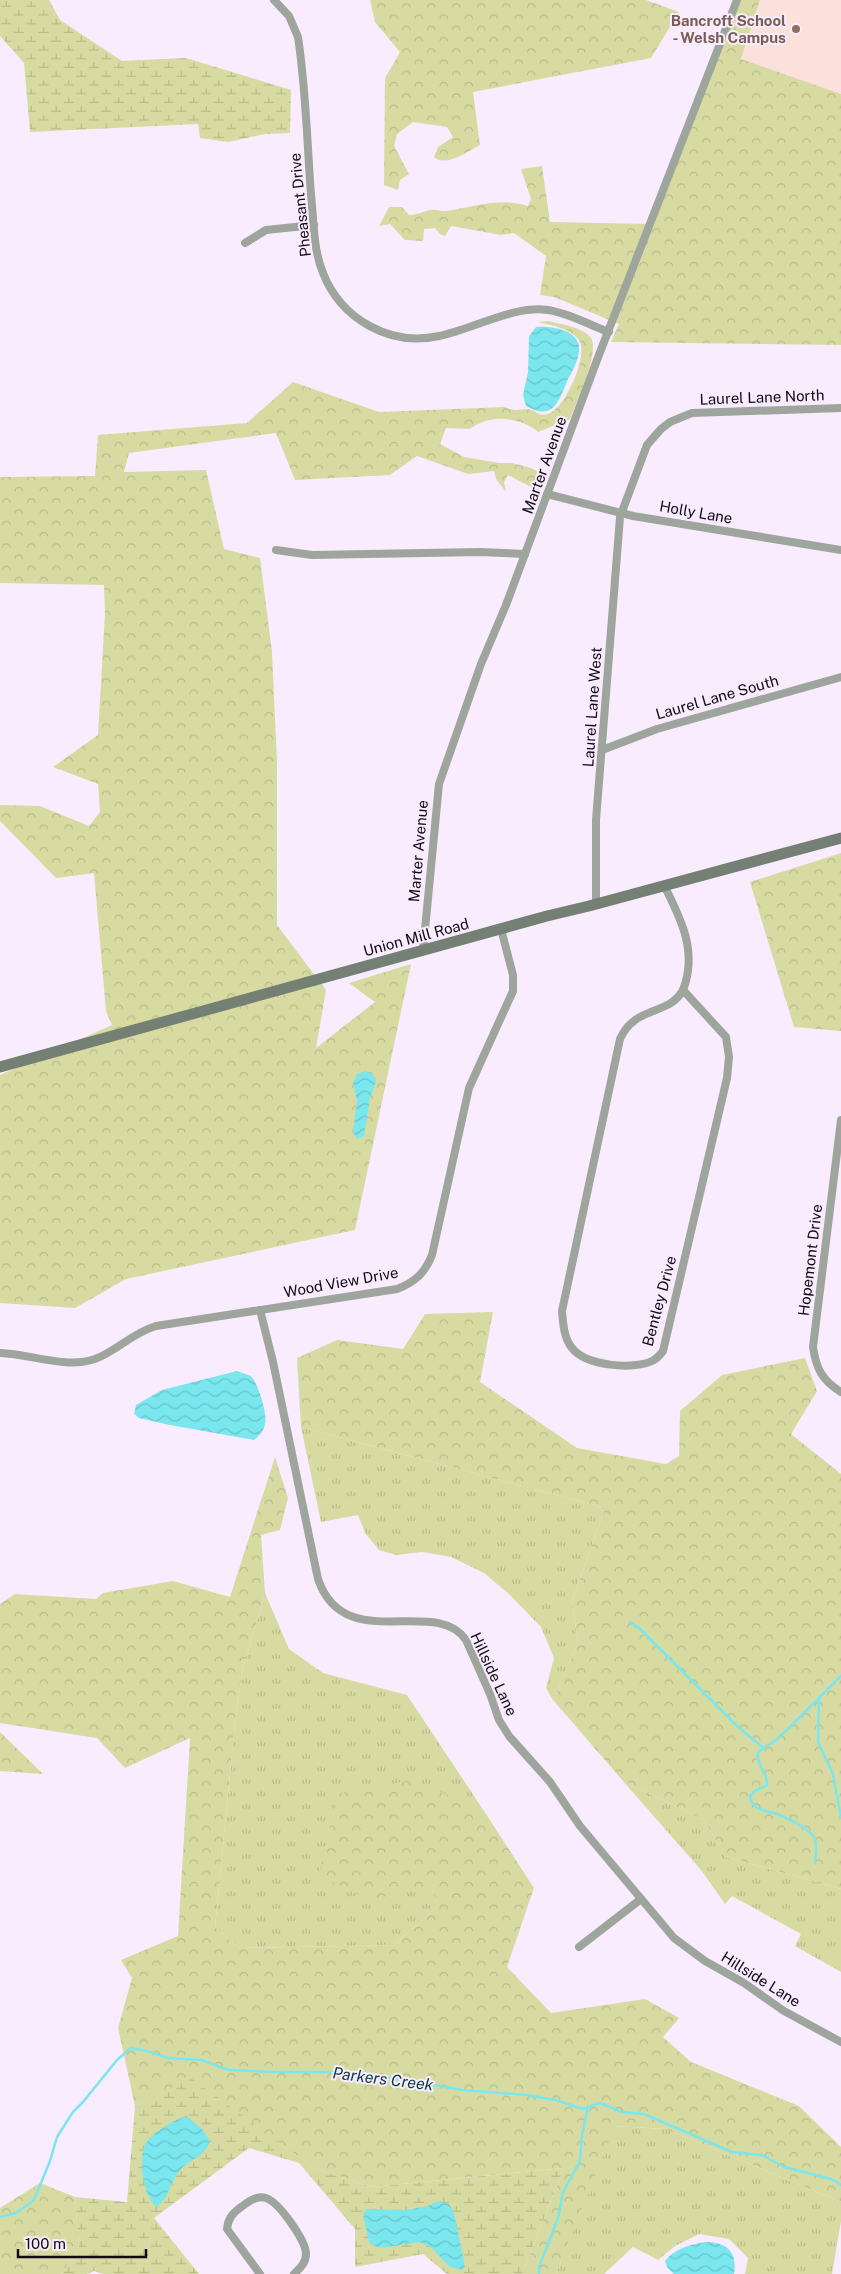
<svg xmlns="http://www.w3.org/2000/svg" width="841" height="2274" font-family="'Public Sans',sans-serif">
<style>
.education{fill:#fbe0dc}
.grass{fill:url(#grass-tufts)}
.forest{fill:url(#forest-crowns)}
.wetland{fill:url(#wetland-marsh)}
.water{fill:url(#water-waves)}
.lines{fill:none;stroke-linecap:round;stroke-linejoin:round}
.stream{stroke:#7ae6ed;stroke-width:2.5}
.street{stroke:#9da59c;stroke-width:8}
.secondary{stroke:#748073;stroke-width:11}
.education-dot{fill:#8d6e63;stroke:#f9ecfe;stroke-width:2}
.labels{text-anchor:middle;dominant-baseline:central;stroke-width:4;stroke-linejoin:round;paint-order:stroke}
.education-label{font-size:15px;font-weight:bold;fill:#785e54;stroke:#f9ecfe;text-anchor:end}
.street-label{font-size:15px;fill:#100a12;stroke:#f9ecfe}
.water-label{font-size:16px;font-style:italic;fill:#0c4043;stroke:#f9ecfe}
</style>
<defs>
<pattern id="grass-tufts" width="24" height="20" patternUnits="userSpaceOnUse" patternTransform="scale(1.25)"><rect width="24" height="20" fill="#d7dba2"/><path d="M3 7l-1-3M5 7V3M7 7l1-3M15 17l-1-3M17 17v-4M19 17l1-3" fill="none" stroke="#b8bb8a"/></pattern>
<pattern id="forest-crowns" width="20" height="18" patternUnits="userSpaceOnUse" patternTransform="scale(1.25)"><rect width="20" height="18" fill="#d7dba2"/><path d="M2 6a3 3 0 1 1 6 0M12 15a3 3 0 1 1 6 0" fill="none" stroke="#b8bb8a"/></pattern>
<pattern id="wetland-marsh" width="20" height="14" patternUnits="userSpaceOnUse" patternTransform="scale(1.25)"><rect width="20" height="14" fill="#d7dba2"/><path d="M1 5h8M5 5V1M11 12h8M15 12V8" fill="none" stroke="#b8bb8a"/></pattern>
<pattern id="water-waves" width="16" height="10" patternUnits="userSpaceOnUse" patternTransform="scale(1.25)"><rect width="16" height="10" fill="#7ae6ed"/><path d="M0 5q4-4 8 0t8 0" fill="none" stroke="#68c4ca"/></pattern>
</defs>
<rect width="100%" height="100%" fill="#f9ecfe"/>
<!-- education -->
<path class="education" d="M760,0H841V94L741,59Z"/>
<!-- grass -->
<g class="grass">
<path d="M301,1427L605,1508L572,1601L578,1643L553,1700L546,1688L554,1658L541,1627L509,1594L484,1573L451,1557L422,1552L396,1555L379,1550L365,1533L358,1515L321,1522Z"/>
<path d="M265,1593L289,1649L323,1673L407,1695L484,1811L479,1808L370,1900L431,1885L438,1906L394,1945L240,1948L215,1927L236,1713L243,1668Z"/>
<path d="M623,1781L704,1820L726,1857L841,1889V1972L795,1946L801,1934L732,1896L725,1904L701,1870Z"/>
<path d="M614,2126L665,2129L841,2202V2221L832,2274H745L748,2258L729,2239L699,2234L675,2246L658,2260L633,2247L604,2274H556Z"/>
</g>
<!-- forest -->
<g class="forest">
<path d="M370,0H646L679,12L651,58L473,92L480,145C468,151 446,168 434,157L438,147L453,137L447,127L413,122L397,134L394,146L409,174L400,180L398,190L384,185L385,78L400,52L375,22Z"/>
<path d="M738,0H760L741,59L841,94V345L611,342L619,324L554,297L540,295L546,256L514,233L501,235L451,226L445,236L440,234L435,228L424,229L423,241L405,240L390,224L379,226L389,207H402L409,215C419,215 423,211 431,210C436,209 442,212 447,211C474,207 500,197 528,206L531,199L521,169L542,166L550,222L651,224Z"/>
<path d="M548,321C560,324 583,327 591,338C600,352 576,403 570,419L538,432C519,416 489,414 470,429L446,428L440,444L464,457L499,463H512L531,468L545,475L539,491L508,475L504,482L506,492L496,479L494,471L468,474L417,456L390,475L295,480L276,433L129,453L124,472L206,470L224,549L260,558L272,652L277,763V925L326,990L316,1048L375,1002L349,983L411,964L355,1230L126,1279L75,1308L0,1303V1075L112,1025L106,1011L94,873L56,878L0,821V805L40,806L89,826L100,812L98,784L53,767L98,735L105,613L104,585L0,583V477L95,476L98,435L247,423L293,382L379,412L504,407C513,411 518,410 527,409C534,409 538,417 548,414C565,409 589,355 579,340C570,328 551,325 537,322Z"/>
<path d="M841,853V1031L794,1027L750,882Z"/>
<path d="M493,1312L480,1382L577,1448L666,1464L679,1456L680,1411L722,1375L805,1358L817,1391L791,1434L841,1474V1889L726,1857L704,1820L623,1781L553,1700L578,1643L572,1601L605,1508L301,1427L297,1358L337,1340L403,1349L425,1314Z"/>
<path d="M275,1457L288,1498L280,1530L261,1535L265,1593L243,1668L236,1713L215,1927L240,1948L394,1945L438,1906L431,1886L370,1900L319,1876L337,1794L412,1780L479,1808L484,1811L534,1888L507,1967L551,2013L645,1999L679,2018L663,2037L691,2062L799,2106L841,2147V2202L665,2129L615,2126L556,2274H522L564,2168L371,2187L314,2168L191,2079L135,2106L118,2028L132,1978L121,1960L178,1936L190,1738L125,1768L97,1738L0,1723V1604L15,1594L96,1599L103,1593L173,1581L230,1597Z"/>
<path d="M0,1732L43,1774L0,1771Z"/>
<path d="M40,2183L75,2197L79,2250L61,2274H0V2208Z"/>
</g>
<!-- wetland -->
<g class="wetland">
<path d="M0,0H49L60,20L122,61L186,58L291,90L290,133L265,134L228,142L200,138L198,124L30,132L24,63L0,36Z"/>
<path d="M191,2078L314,2168L371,2187L564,2168L522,2274H447L423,2254L355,2267V2229L299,2163L249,2148L154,2218L199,2274H103L94,2271L87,2274H61L79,2250L75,2197L127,2202L135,2106Z"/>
</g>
<!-- water -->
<g class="water">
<path d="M536,327C550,326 576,329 579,346C580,358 573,370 568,379C559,400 554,422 526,406L523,395L528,372L529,336Z"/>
<path d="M365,1071L372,1074L376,1079L375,1085L370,1098L364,1136L357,1139L353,1132L357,1101L353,1083L357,1074Z"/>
<path d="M237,1371L251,1376C258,1383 268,1415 265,1424C264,1431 259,1436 254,1440L170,1425L139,1418L134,1414L136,1405L162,1390Z"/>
<path d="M186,2116L202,2129L210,2141C205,2157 190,2159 180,2170C171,2181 168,2199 157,2207C143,2198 138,2159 145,2145C151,2132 173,2121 186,2116Z"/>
<path d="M438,2201L449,2204L454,2213L465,2267L463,2269C444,2272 439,2247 422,2243C405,2240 382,2255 369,2242L363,2215L366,2209L407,2210L428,2206Z"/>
<path d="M710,2242C730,2244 737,2255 734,2274H674L667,2267L665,2261C673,2249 696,2242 710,2242Z"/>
</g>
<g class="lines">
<!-- stream -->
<g class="stream">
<path d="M630,1622L639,1628L736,1725L763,1748"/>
<path d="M819,1699L818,1742L833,1774L841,1818"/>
<path d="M815,1862C816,1855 817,1846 815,1839C811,1829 787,1818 777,1814C765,1810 752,1811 750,1796L756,1790L767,1785C769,1772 753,1764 759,1751L775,1741L791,1726L841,1676"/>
<path d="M0,2217L16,2213L34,2200L50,2161L57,2137L73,2112L83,2102L117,2060L131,2048L147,2051L168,2058L201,2060L229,2070L271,2072H354L463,2090L527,2095L555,2100L583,2109L600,2103L622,2112L644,2114L732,2152L762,2155L784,2167L831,2179L841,2185"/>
<path d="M539,2274V2267L558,2218L563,2192L580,2161L582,2135L588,2107"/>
</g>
<!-- street -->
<g class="street">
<path d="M274,0L289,16L298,37C306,89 307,142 311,195C314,221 313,249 323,273C341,319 390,347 439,336C473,329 514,305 548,310C569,313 589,325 609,332"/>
<path d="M245,243L266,230L314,225"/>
<path d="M547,494L633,516L841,550"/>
<path d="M276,550L312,555L480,552L525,554"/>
<path d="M602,750L657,729L841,677"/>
<path d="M664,885C681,919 698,952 683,990"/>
<path d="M596,904V820L620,517L647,445L661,429L670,422L692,413L841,408"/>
<path d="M423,950L439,784L481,664L506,605L597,360L737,0"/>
<path d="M683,990L726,1037L729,1057L727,1078L663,1351C660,1355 657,1359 652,1361C633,1370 586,1366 572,1348C564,1338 563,1324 562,1311L620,1039C635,1005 669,1016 683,990Z"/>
<path d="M841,1120L813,1347C816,1369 823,1381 841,1392"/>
<path d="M260,1310L273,1362L318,1579C344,1656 435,1595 466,1640L490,1694L499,1720L509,1736L550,1782L580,1826L674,1938L705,1961L744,1983L784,2011L841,2042"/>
<path d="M0,1353C31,1354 65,1369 95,1359C117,1351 132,1333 156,1326L397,1289C415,1282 425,1273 432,1255L469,1088L513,991V975L501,929"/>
<path d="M579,1947L641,1899"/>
<path d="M260,2274L227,2229C228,2218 233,2213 241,2207C248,2202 257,2195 266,2198C279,2202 306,2241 306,2254C306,2263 300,2268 294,2274"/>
</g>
<!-- secondary -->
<path class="secondary" d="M0,1067L547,916L589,906L841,838"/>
</g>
<!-- markers -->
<circle class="education-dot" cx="796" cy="29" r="5"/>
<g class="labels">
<!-- education labels -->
<g class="education-label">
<text x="786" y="20">Bancroft School<tspan x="786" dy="17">- Welsh Campus</tspan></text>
</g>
<!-- street labels -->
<g class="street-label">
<text transform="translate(300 205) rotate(-96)">Pheasant Drive</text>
<text transform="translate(762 397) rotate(-2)">Laurel Lane North</text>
<text transform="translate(544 465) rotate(-70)">Marter Avenue</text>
<text transform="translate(696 512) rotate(10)">Holly Lane</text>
<text transform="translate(717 697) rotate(-16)">Laurel Lane South</text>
<text transform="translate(592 707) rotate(-86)">Laurel Lane West</text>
<text transform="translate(418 851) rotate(-85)">Marter Avenue</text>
<text transform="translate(416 937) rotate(-15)">Union Mill Road</text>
<text transform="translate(810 1260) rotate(-83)">Hopemont Drive</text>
<text transform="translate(341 1282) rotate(-10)">Wood View Drive</text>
<text transform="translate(659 1301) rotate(-75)">Bentley Drive</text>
<text transform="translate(494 1674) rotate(65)">Hillside Lane</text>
<text transform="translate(761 1979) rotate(32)">Hillside Lane</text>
</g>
<!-- water labels -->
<g class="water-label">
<text transform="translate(383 2079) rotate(7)">Parkers Creek</text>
</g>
</g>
<!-- scale -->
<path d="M18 2249v8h128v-8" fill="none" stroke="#100a12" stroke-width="2.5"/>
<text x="25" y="2249" font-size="15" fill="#100a12" stroke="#f9ecfe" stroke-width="4" paint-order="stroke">100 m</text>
</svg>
